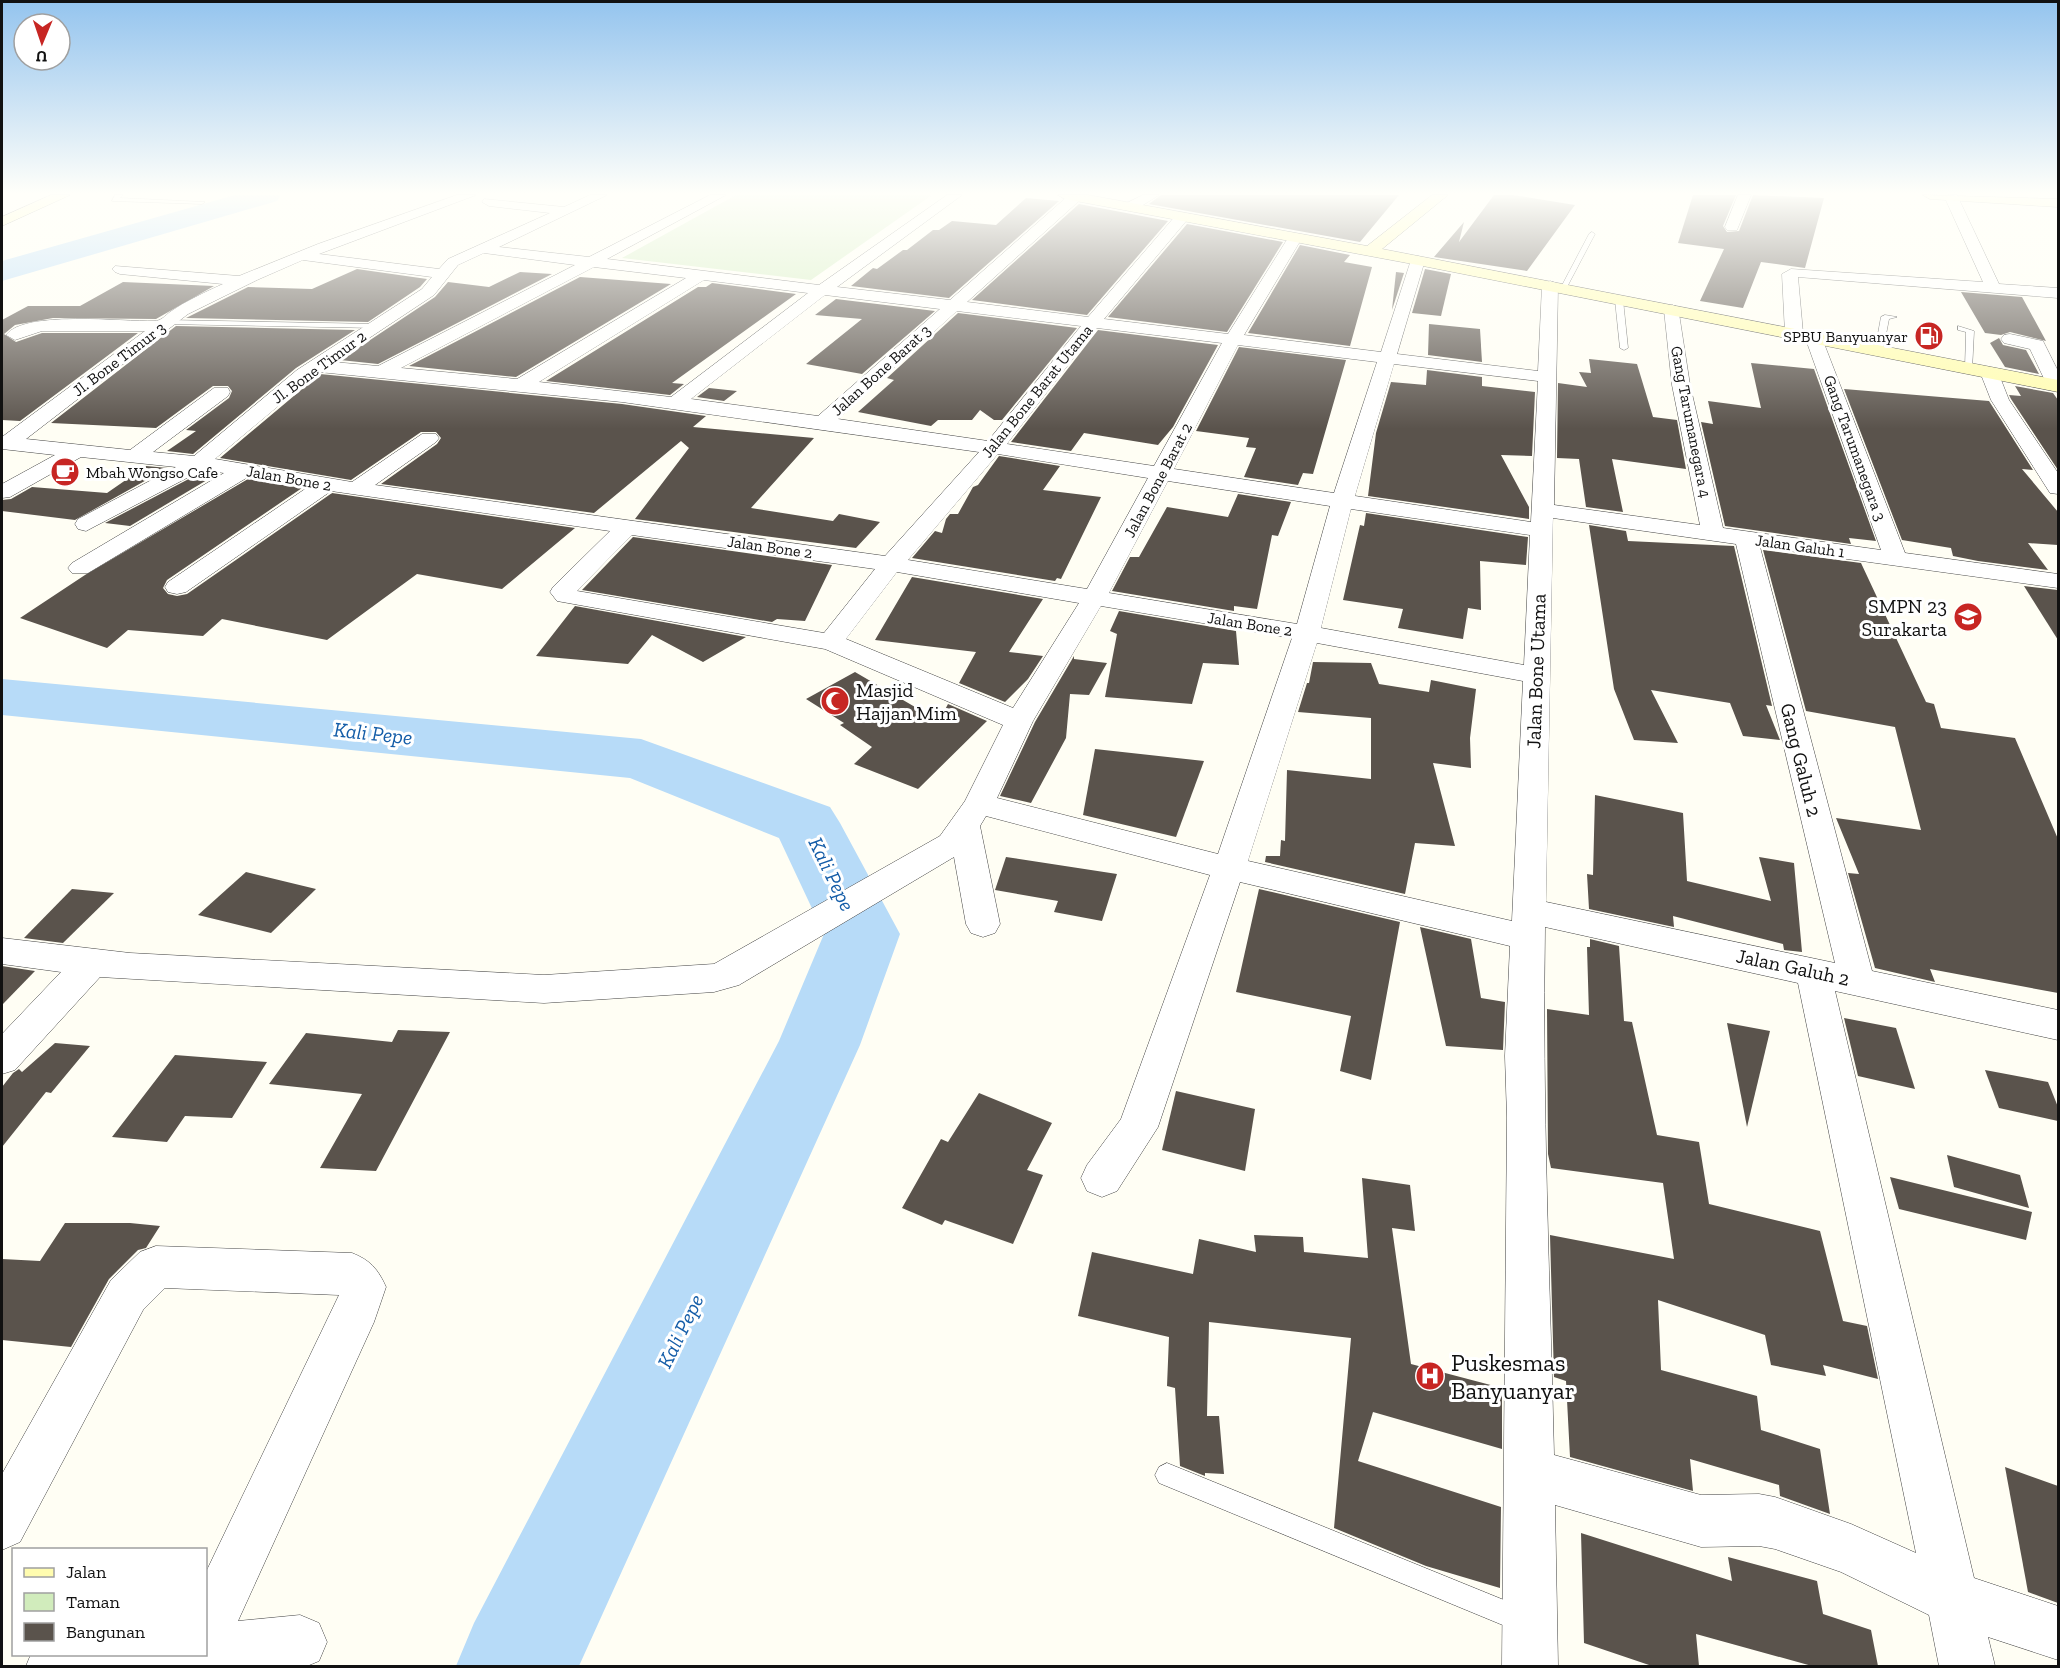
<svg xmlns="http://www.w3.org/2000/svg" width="2060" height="1668" font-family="'Zilla Slab',serif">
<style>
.green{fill:#d1ecbc}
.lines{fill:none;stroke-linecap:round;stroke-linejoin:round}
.river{fill:#b7dbf8;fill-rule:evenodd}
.building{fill:#5a534c}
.lane-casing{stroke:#444;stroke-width:1}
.street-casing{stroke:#444;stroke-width:1}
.secondary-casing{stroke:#333;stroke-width:1}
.lane{fill:#fff;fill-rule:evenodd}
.street{fill:#fff;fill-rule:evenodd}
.secondary{fill:#fffcaf;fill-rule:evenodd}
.labels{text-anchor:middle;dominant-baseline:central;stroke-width:6;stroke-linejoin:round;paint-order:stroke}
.far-poi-label{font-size:16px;fill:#111;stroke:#fff;text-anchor:end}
.far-street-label{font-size:16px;fill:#111;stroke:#fff}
.poi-label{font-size:20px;fill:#111;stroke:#fff;text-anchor:end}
.street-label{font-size:20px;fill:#111;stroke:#fff}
.water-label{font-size:21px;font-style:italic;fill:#145da8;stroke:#fff}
.near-poi-label{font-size:24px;fill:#111;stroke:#fff;text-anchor:start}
</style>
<rect width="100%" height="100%" fill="#fffef4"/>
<!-- green -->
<path class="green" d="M736,195H932L811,280L622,258Z"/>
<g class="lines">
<!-- river -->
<g class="river">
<path d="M235,195H281L277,201L2,281V261Z"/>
<path d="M2,679L641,739L830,807L840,823L900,934L860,1045L579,1666H456L474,1623L779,1041L824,934L779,838L630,778L2,715Z"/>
</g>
</g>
<!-- building -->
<g class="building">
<path d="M1161,195H1399L1360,242L1149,204Z"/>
<path d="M1494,195H1513L1575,205L1527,271L1434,257L1464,222L1459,242Z"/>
<path d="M1693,195H1736L1723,226L1727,232L1739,231L1753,195L1824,198L1805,268L1761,262L1743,308L1700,301L1724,249L1678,243Z"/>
<path d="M1026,198L1059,201L949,298L851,286L873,268L877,269L903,250H907L933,230H939L952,221L996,225Z"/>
<path d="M1079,204L1168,221L1087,315L972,300Z"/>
<path d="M1187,224L1283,242L1227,332L1108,317Z"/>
<path d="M1300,245L1350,255L1344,262L1372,267L1350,346L1248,333Z"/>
<path d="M357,269L427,279L420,287L368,322L186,318L248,287L312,289Z"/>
<path d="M1425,269L1451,274L1441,316L1412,313Z"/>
<path d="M520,272L552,274L378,364L340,360L435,297L448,282L489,287Z"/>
<path d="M1396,272L1404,273L1392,310Z"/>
<path d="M580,277L671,284L516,377L409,366Z"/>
<path d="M123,282L214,286L156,319L53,318L15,325L4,334L16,342L42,333H138L20,421L2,420V320L28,306H80Z"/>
<path d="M712,283L796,294L672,383L684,384L670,395L546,381L698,287H706Z"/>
<path d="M1961,292L2022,297L2046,341L2010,332L2001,335L1985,333Z"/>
<path d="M836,299L935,311L862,374L806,364L862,319L815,315Z"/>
<path d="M958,313L1077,328L1002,420H994L980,410L972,420H938L931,426L858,412L894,380L887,378Z"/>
<path d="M1429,324L1480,329L1482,362L1428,355Z"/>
<path d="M176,326L355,330L296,368L193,454L167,451L196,431L186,430L229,398L232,391L228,386H213L156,428L51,423Z"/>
<path d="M1098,330L1218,345L1173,427L1158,445L1084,433L1071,451L1011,442Z"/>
<path d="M1999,338L2003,345L2026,350L2039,374L2005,367L1990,343Z"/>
<path d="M1239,347L1346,360L1313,474L1303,473L1298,485L1244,477L1256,448L1246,447L1249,438L1196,431Z"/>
<path d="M1589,359L1637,364L1653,417L1677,420L1686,469L1612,459L1623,512L1586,507L1579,459L1557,458L1558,383L1587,387L1579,372L1591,373Z"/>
<path d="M1751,363L1814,369L1876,541L1849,538L1851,544L1725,526L1701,422L1713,424L1708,401L1761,408Z"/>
<path d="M1427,370L1482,377V386L1535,392L1532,456L1501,455L1529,507V519L1368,496L1376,433L1391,382L1426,385Z"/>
<path d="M320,374L622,404L706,416L693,427L814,438L751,508L833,521L839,514L880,522L856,548L635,519L689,448L681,441L594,513L381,484L437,444L441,438L436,432H421L351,480L220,458Z"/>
<path d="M2015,386L2053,393L2058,400V470L2011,399L2009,395L2021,396Z"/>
<path d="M709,388L737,391L724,401L697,397Z"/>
<path d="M1844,389L1989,401L2033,470L2022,469L2058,512V545L2028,543L2048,570L1978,561L1953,556L1951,548L1902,540Z"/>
<path d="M999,456L1060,466L1043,490L1101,497L1061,579L1057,578L1055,581L912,558L935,531L942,533L946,519L950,514H958L973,487L978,485Z"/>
<path d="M146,466L168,468L75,520L2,511V500L11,499L32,487L107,493Z"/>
<path d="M202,472L217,474L130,526L105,523Z"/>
<path d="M248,479L302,488L167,580L163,588L168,594L177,596L187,594L332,493L575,528L502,589L417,574L327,640L222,619L203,636L128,630L107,648L20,618L85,575Z"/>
<path d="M1238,494L1291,502L1278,536L1272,535L1257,609L1234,606V611L1112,591L1130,557H1139L1167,507L1228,517Z"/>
<path d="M1366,513L1528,537L1526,565L1480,561L1481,610L1468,608L1463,639L1398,628L1403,609L1343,600L1360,525L1364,526Z"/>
<path d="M1589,525L1626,531L1628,541L1734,546L1772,706L1766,705L1780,740L1743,736L1730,703L1651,690L1678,743L1634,740L1614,689Z"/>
<path d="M633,537L832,565L805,621L777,619L772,622L582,590Z"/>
<path d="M1763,550L1861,563L1926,702L1934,704L1941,728L2015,738L2058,839V993L1930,969L1935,982L1875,968L1848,873L1859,874L1836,818L1921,830L1895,727L1806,711Z"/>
<path d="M912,577L1043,599L1009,652L1043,656L1028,679L1005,702L959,683L976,652L875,640Z"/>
<path d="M2024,586L2058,590V640Z"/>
<path d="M575,606L746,637L703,662L652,635L628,664L536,656Z"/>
<path d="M1119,611L1236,631L1239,665L1203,663L1192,704L1105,697L1117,634L1110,631Z"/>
<path d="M1074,656V659L1107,663L1089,695L1070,694L1066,738L1031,803L1000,796L1035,722Z"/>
<path d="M1313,662L1371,663L1379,684L1429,692L1431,680L1476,689L1470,738L1471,768L1433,763L1455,846L1415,843L1405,894L1265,862L1266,856H1280L1281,840L1285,841L1287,770L1371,779V718L1298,712L1307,683H1309Z"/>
<path d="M855,672L939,721L948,704L987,721L918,789L854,764L872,747L840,725L844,723L806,699Z"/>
<path d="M1095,749L1204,761L1176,837L1083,815Z"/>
<path d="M1595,795L1683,813L1687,881L1771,901L1759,857L1794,863L1802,952L1784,950L1783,944L1673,916L1674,927L1589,909L1587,874L1593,875Z"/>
<path d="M1006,857L1117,874L1102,921L1054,912L1058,901L995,890Z"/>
<path d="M246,872L316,889L271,933L198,915Z"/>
<path d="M72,889L114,893L63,943L24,938Z"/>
<path d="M1259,889L1400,922L1371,1080L1340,1071L1351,1016L1236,992Z"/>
<path d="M1420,927L1471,939L1481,998L1505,1002L1503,1050L1446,1046Z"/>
<path d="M1590,939L1619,946L1624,1021L1632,1022L1657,1135L1699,1142L1709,1204L1820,1231L1843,1321L1867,1326L1878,1379L1823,1365L1826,1376L1771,1365L1765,1335L1658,1300L1661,1370L1757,1396L1761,1430L1820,1449L1830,1514L1780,1496L1779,1485L1690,1459L1693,1491L1570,1457L1566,1381L1554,1377L1550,1235L1674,1259L1663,1183L1551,1168L1548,1154L1547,1009L1589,1015L1587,947H1590Z"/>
<path d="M2,966L35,971L2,1005Z"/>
<path d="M1844,1018L1896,1028L1915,1089L1858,1076Z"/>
<path d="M1727,1023L1770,1031L1747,1127Z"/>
<path d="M398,1030L450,1032L376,1171L320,1168L362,1094L269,1084L306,1033L392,1042Z"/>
<path d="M55,1043L90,1046L51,1093L46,1092L2,1147V1087L13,1073L19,1069L22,1072Z"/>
<path d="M175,1055L267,1062L232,1118L185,1116L167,1142L112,1137Z"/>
<path d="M1985,1070L2048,1082L2058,1107V1121L1999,1108Z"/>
<path d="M1176,1091L1255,1109L1245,1171L1162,1150Z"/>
<path d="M979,1093L1052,1123L1027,1170L1043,1175L1013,1244L945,1220L942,1225L902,1208L941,1139L948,1142Z"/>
<path d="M1947,1155L2020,1175L2029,1208L1954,1187Z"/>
<path d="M1890,1177L2032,1212L2026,1240L1899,1209Z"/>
<path d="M1362,1178L1410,1185L1415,1231L1392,1228L1411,1364L1502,1388V1449L1373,1412L1358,1461L1501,1507L1500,1588L1426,1566L1334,1528L1351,1338L1209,1322L1207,1416H1219L1224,1474L1205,1473V1476L1180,1466L1175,1388L1167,1386L1169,1337L1078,1316L1092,1252L1193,1274L1199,1239L1256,1252L1254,1235L1303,1237L1304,1252L1368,1258Z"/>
<path d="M65,1223H130L160,1226L146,1248L138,1250L109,1279L71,1347L2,1340V1259L40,1261Z"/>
<path d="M2005,1467L2058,1486V1603L2028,1592Z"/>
<path d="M1581,1533L1732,1581L1728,1557L1817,1581L1823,1614L1871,1630L1878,1666H1812L1696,1634L1699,1666H1652L1584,1643Z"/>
</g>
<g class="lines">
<!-- lane casing -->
<g class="lane-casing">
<g id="lane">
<path d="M115,195H123L120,198L205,202L202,204L112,201Z"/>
<path d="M1592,232L1595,234L1566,289L1559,291L1589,234Z"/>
<path d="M1619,298L1623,300L1628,348L1624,350L1620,348L1615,300Z"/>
<path d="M1885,315L1897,317L1889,319L1883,350L1879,353L1875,350L1881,317Z"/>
<path d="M167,320L377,324L381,326L377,328L164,324V320Z"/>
<path d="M1958,326L1974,331L1972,370L1965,368L1966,332L1958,330Z"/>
<path d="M1167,1463L1531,1611L1535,1620L1531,1629L1522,1633L1159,1483L1155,1475L1159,1467Z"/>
</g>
</g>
<!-- street casing -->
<g class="street-casing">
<g id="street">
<path d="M457,195H476L319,254L439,269L448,259L550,213L489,206L482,202L484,199L564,207L590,195H607L499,247L589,257L710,195H726L607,259L819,285L947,195H962L837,287L950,300L1069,195H1080V200L967,302L1088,317L1177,214L1182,213L1189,217L1187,220L1104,319L1228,334L1288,238L1295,234L1302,238L1244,335L1381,352L1411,260L1418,256L1425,260L1397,354L1538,371L1542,286L1550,281L1556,283L1558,286L1554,505L1700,525L1672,385L1664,310L1672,305L1678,307L1690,385L1723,528L1881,550L1805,337L1808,333H1820L1905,553L2058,574V588L1760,547L1872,971L2058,1010V1040L1835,991L1974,1578L2058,1606V1660L1988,1637L1995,1666H1939L1929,1615L1841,1572L1775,1549L1759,1546L1701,1547L1555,1505L1558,1666H1502L1507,1117L1505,1056L1510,946L1240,882L1158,1127L1117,1191L1102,1197L1087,1191L1081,1178L1087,1165L1121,1119L1210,875L986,816L980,826L1000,924L995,933L983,937L971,933L966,924L954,857L739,985L714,992L544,1003L100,977L15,1070L2,1074V1034L61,972L2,964V938L130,953L544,975L714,964L940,836L965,801L1003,725L825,649L557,601L550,592L553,587L610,531L331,491L186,592L177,594L168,592L165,587L168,582L308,487L248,477L88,573H72L68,568L72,563L224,473L202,470L86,531L78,529L75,524L78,519L176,467L81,457L10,497L2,498V484L55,455L2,449V437L145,331H42L15,340L6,335C24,310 124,322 154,321C161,321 165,316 170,312C186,301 205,292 223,284L120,274L115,272L112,269L115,266L239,276L318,244ZM484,253L575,265L378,366L333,362L434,295L458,265ZM303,260L432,277L422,289L297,370L194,456L153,452L228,396L230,392L228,388H214L130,450L26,439L188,314L257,280ZM594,267L686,278L517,379L401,368ZM704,280L808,293L671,397L539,382ZM825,295L940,309L818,416L691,399ZM957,311L1081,326L988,441L838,419ZM1097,328L1222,343L1154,466L1007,444ZM1238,345L1377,362L1334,493L1174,469ZM1394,364L1538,381L1531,522L1355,496ZM319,372L622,402L979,452L885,556L375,485L436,442L439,438L436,434H422L352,482L215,459ZM998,454L1148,478L1087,589L908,560ZM1168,481L1330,506L1297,624L1109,593ZM1351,509L1530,535L1524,665L1321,628ZM1553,518L1736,544L1835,963L1546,902ZM632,535L875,569L824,633L577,591ZM897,572L1079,603L1013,708L846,639ZM1101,606L1292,638L1218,854L997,798L1033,721ZM1317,643L1523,681L1512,921L1248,861ZM1545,927L1798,983L1916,1553L1851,1524L1775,1497L1759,1494L1701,1495L1554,1455C1550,1279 1542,1103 1545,927Z"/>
<path d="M1143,195H1159L1135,210H1125V204Z"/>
<path d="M1738,195H1751L1737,230H1727L1725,227Z"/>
<path d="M1957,195L1999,284L2058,288V298L1798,277L1803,333L1794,338L1788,337L1785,333L1782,274L1791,269L1983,282L1944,196Z"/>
<path d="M2010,334L2043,341L2058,371V390L2049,389L2047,385L2030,349L2004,343L2001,339L2004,335Z"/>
<path d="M1989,367L1998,372L2009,400L2058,473V494L2050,493L1991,400L1980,372Z"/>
<path d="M156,1246L352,1253C370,1260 378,1269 386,1287L374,1322L238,1621L300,1615L319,1623L327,1642L319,1661L307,1666H26L31,1654H206V1572L339,1295L165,1288L143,1310L20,1542L2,1550V1474L111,1280L140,1252Z"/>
</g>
</g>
<!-- secondary casing -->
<g class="secondary-casing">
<g id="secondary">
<path d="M51,195H70L2,226V217Z"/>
<path d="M1058,195H1088L1367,246L1432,195H1448L1382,249L2058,380V392L1418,265L1065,199Z"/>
<path d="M1923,195L2058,199V207L1930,199Z"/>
</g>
</g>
<!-- lane -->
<use href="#lane" class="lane"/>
<!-- street -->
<use href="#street" class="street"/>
<!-- secondary -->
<use href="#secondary" class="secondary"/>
</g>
<!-- sky -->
<linearGradient id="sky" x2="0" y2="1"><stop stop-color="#94c4ee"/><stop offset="0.45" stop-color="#fffffa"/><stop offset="1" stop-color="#fffffa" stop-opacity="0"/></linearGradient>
<rect width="2060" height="429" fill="url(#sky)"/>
<!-- icons -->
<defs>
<g id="fuel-disc" transform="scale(1.5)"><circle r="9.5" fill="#c72623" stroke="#fff"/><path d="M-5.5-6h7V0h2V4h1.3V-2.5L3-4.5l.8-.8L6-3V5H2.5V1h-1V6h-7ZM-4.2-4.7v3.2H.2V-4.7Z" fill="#fff"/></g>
<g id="cafe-disc" transform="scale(1.5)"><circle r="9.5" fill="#c72623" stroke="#fff"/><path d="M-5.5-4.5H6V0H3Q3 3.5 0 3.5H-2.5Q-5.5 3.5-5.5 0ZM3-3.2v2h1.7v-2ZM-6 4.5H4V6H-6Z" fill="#fff"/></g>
<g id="school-disc" transform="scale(1.5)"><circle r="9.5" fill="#c72623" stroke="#fff"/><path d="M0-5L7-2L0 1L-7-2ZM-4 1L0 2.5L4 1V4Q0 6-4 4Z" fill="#fff"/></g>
<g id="mosque-disc" transform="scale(1.5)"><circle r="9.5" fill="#c72623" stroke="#fff"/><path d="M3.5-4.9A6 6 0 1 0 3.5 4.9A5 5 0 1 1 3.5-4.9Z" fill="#fff"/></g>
<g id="hospital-disc" transform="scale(1.5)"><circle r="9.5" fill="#c72623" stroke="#fff"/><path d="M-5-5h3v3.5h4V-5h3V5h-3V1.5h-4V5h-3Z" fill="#fff"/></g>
</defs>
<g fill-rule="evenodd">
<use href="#fuel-disc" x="1929" y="336"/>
<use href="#cafe-disc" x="65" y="472"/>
<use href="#school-disc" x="1968" y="617"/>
<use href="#mosque-disc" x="835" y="701"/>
<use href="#hospital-disc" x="1430" y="1376"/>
</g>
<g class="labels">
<!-- far-poi labels -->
<g class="far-poi-label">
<text x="1908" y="336">SPBU Banyuanyar</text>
<text x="86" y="472" text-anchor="start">Mbah Wongso Cafe</text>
</g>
<!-- far-street labels -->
<g class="far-street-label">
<text transform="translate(119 359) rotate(-37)">Jl. Bone Timur 3</text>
<text transform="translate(319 367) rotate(-36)">Jl. Bone Timur 2</text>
<text transform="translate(881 370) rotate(-42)">Jalan Bone Barat 3</text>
<text transform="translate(1037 391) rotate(-51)">Jalan Bone Barat Utama</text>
<text transform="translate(1691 422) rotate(79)">Gang Tarumanegara 4</text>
<text transform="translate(1855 448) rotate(70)">Gang Tarumanegara 3</text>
<text transform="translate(289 478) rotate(10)">Jalan Bone 2</text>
<text transform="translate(1158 480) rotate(-62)">Jalan Bone Barat 2</text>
<text transform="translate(1800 546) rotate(8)">Jalan Galuh 1</text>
<text transform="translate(770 547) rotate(8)">Jalan Bone 2</text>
<text transform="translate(1250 624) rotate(9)">Jalan Bone 2</text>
</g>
<!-- poi labels -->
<g class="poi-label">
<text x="1947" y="606">SMPN 23<tspan x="1947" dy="23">Surakarta</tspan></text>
<text x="856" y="690" text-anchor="start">Masjid<tspan x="856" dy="23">Hajjan Mim</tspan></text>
</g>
<!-- street labels -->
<g class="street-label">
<text transform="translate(1536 671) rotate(-88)">Jalan Bone Utama</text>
<text transform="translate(1801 760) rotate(76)">Gang Galuh 2</text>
<text transform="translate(1793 967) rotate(12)">Jalan Galuh 2</text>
</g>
<!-- water labels -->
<g class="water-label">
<text transform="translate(373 733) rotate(6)">Kali Pepe</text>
<text transform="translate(832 874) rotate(64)">Kali Pepe</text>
<text transform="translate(680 1331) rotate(-64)">Kali Pepe</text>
</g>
<!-- near-poi labels -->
<g class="near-poi-label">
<text x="1451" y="1362">Puskesmas<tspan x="1451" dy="28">Banyuanyar</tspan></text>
</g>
</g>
<!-- border -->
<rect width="2060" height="1668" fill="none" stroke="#111111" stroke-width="6"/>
<!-- legend -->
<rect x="12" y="1548" width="195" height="108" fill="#ffffff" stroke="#a0a0a0" stroke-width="1.5"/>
<rect x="24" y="1568" width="30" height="9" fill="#fffcaf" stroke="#a0a0a0" stroke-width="1.5"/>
<text x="66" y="1578" font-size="18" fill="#111111">Jalan</text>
<rect x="24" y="1593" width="30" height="18" fill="#d1ecbc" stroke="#a0a0a0" stroke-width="1.5"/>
<text x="66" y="1608" font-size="18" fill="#111111">Taman</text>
<rect x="24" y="1623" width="30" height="18" fill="#5a534c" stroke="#a0a0a0" stroke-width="1.5"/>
<text x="66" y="1638" font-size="18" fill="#111111">Bangunan</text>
<!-- north arrow -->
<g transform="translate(42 42) rotate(182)"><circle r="28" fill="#ffffff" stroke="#a0a0a0" stroke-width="1.5"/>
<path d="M0-4.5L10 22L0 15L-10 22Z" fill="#c72623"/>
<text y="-9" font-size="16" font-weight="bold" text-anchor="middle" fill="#111111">U</text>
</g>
</svg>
